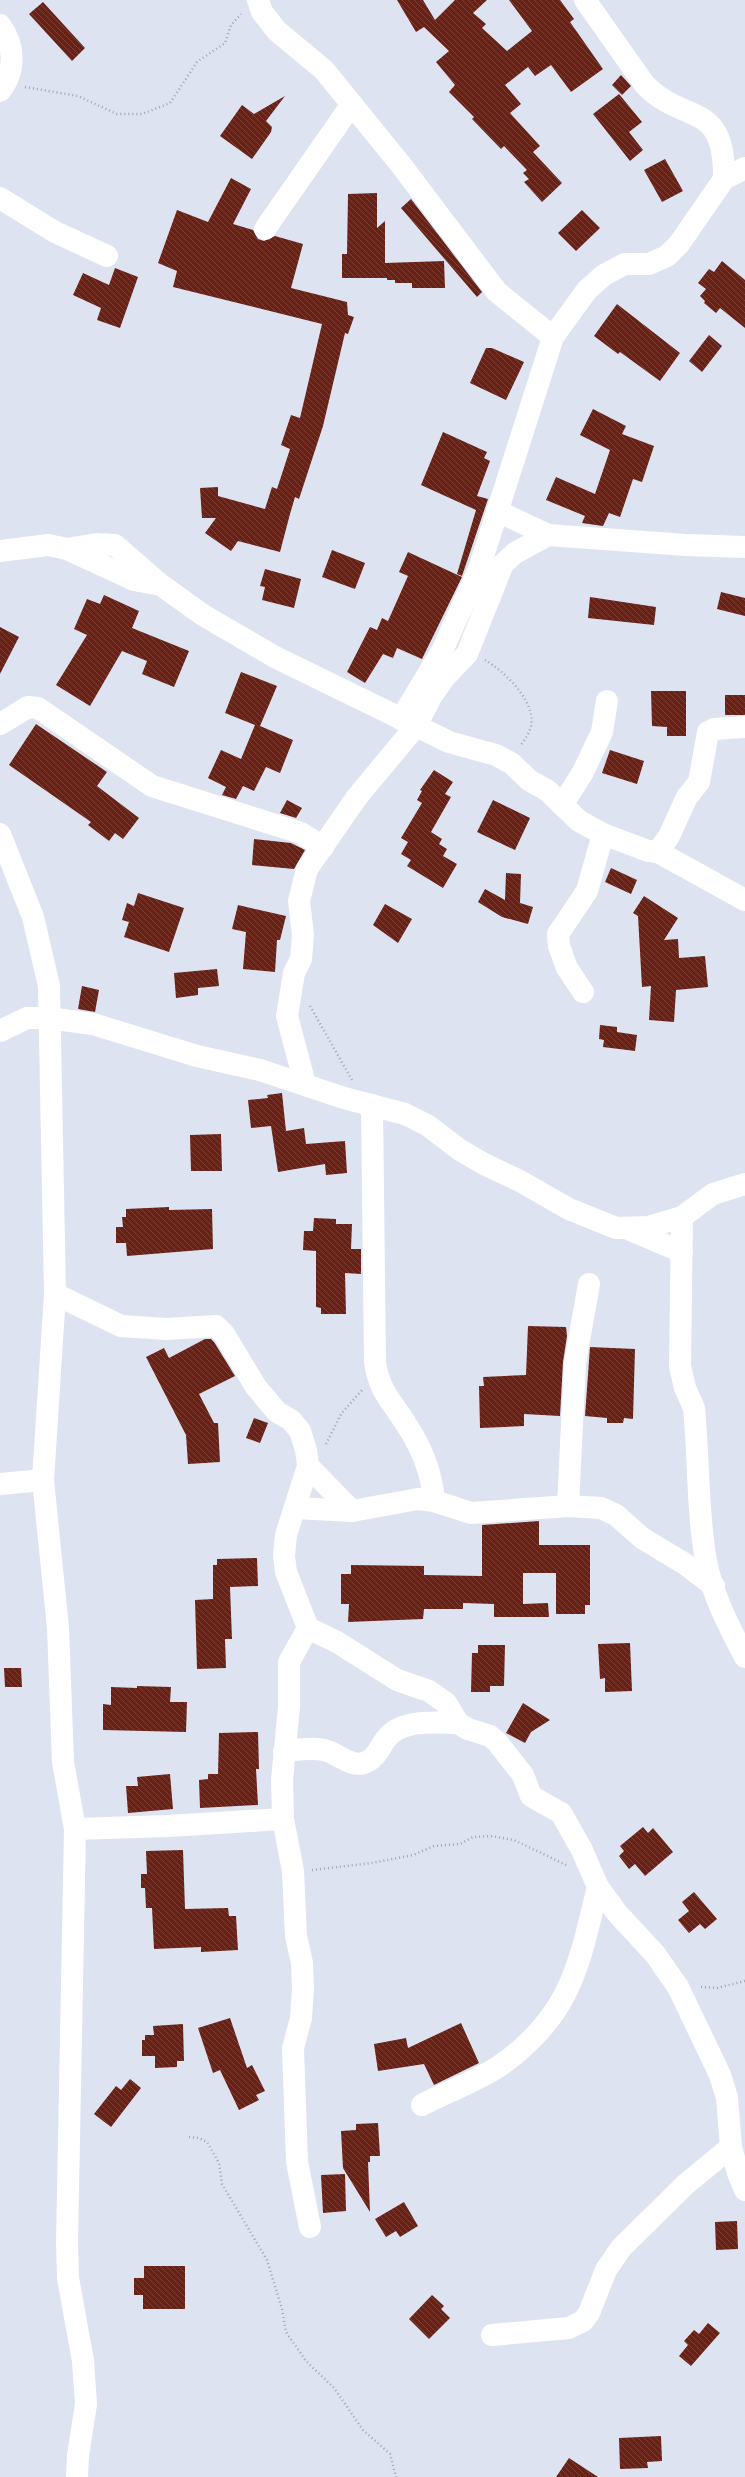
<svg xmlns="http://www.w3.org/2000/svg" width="745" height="2477" font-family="'Alegreya Sans',sans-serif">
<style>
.building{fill:url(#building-back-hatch)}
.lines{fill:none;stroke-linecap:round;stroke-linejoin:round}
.path{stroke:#9ea4b8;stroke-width:2.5;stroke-dasharray:1 3;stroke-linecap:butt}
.minor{stroke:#fff;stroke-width:22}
</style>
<defs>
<pattern id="building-back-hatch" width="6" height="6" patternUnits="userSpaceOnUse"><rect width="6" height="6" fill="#682114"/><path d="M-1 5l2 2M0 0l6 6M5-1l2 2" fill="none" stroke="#7a4139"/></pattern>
</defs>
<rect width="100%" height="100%" fill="#dee3f2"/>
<!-- building -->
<g class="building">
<path d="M397,0H423L435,20L455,0H487L473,13L486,24L482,28L507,51L532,31L509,0H560L574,19L570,22L603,69L571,92L551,65L535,76L528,67L505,85L521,104L510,113L540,146L533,152L562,183L542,202L524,182L529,179L523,173L527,170L504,146L501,149L472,119L474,117L449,92L455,85L436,62L449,51L424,27L416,32Z"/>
<path d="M43,2L85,48L72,61L29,14Z"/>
<path d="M621,75L631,86L622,95L612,85Z"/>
<path d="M619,94L642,122L629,132L643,150L630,161L593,114Z"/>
<path d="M285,96L266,121L272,127L271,132L252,159L220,136L242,105L254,114Z"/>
<path d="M665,159L683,191L662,202L644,170Z"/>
<path d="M231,178L251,189L233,224L253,230L258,239L264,241L275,236L303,244L291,288L347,302L348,315L354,317L348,334L345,333L323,426L299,499L295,497L290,514L280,552L238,541L231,551L205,533L216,518H202L200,488L218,487V496L265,509L272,487L277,489L290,449L281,445L291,415L300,418L322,324L173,287L177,271L158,263L177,210L208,222Z"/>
<path d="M377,193V228L385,221V263L444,261L445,288H412V283H395V280H387V278H342V254H347L348,194Z"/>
<path d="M411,199L482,292L477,297L401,208Z"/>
<path d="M582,210L600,228L576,251L558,233Z"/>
<path d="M722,261L745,280V328L720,308L716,313L704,303L705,301L700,296L706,289L698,283L709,269L714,272Z"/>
<path d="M115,268L138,277L120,328L97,320L101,308L73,295L83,273L109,285Z"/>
<path d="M617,304L680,353L660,381L620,352L618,354L594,336Z"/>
<path d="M709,335L722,346L702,372L689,361Z"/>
<path d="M486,348H492L524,362L506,400L470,383Z"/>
<path d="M593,409L626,426L622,434L654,446L642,482L633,479L620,517L609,513L603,526L582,523L585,516L546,500L556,477L595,494L610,450L580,435Z"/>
<path d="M443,432L487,452L484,458L490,461L477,496L488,499L462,576L457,574L476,510L421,485Z"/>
<path d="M332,550L365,563L355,589L322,577Z"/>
<path d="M408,552L462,577L422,659L397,648L393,658L383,654L365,683L347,672L370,627L377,630L382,618L388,621L408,576L399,572Z"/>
<path d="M265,569L301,579L294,608L262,600L265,587L260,586Z"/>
<path d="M721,592L745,598V616L717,609Z"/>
<path d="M104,595L139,611L132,628L189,651L174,687L142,674L147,661L122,651L90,706L56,685L87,635L74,629L87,599L100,604Z"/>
<path d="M590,597L656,607L654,625L588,618Z"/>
<path d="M0,627L19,637L0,674Z"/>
<path d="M241,672L277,686L260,726L293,740L280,773L266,767L254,791L243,786L236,799L222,795L226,787L208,778L221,750L241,759L255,725L225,713Z"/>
<path d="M651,691H686V736H667V727L652,726Z"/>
<rect x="725" y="695" width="20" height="20"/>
<path d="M36,724L107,772L97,786L139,818L123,839L115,833L109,841L88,825L91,822L9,765Z"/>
<path d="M610,750L644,761L637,784L602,773Z"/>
<path d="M434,770L453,782L445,794L451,797L431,832L442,839L439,844L447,849L443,856L457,864L443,888L407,866L411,860L401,854L408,842L401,838L422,803L417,800L422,791L420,790Z"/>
<path d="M287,800L302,808L296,818L280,813Z"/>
<path d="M493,800L530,818L515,850L477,832Z"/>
<path d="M254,839L291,843L305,850L294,869L252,865Z"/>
<path d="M611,868L637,880L631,894L605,882Z"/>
<path d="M506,873L521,874L520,903L533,907L528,924L502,917L478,902L485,889L505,900Z"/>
<path d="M138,893L184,908L169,952L124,937L129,922L122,920L127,903L134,906Z"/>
<path d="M644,896L678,918L664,940L678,939L679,958L705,956L708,987L676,990L674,1022L649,1020L651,986L642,987L638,916L633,913Z"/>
<path d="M385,904L412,919L398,943L373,925Z"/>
<path d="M238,905L286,916L280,940H277L275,972L243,969L246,932L232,929Z"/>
<path d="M217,969L219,986L198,988V995L176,998L174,973Z"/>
<path d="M82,986L99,990L95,1012L78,1009Z"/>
<path d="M600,1025L617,1027V1032L637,1035L635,1051L603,1047L604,1040L599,1039Z"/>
<path d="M282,1093L286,1131L304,1128L306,1144L345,1141L347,1173L326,1175L325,1164L278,1172L271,1126L251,1128L248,1100L268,1098L267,1095Z"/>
<path d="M221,1134L222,1171H191L190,1135Z"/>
<path d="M169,1207V1210L212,1209L213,1249L127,1256L126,1243H116V1227H123L122,1217H126V1209Z"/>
<path d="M314,1218L336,1219V1224H352L351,1249H361V1274L345,1273L346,1314H321V1308L316,1307V1251L303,1250L304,1231H313Z"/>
<path d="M528,1326L566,1327L567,1336L563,1362L560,1416L524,1414V1426L480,1428L479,1386H484L483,1377L526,1375Z"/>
<path d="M205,1339H211L214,1342L235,1376L199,1394L214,1423H218L220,1462L188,1464L186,1435L146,1357L164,1348L169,1358Z"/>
<path d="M590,1347L635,1349L633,1419L624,1418L623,1423H607V1418L585,1416Z"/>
<path d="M254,1418L268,1423L260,1443L246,1438Z"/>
<path d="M539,1521V1545H590V1605H585V1614H556V1573H523V1604L548,1603L549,1617H494V1604L463,1603V1609H424L423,1619L348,1622L349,1604H341V1574H351V1565L424,1566V1575L482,1576V1525Z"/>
<path d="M257,1558L258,1586L230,1587L232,1639H225L226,1668L197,1669L195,1600L213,1599V1565H217V1559Z"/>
<path d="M630,1643L632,1691L605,1692V1678L600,1679L598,1644Z"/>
<path d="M478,1645H505L504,1686H490V1692H471L472,1653H478Z"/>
<path d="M4,1668H21L22,1687H5Z"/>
<path d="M137,1686L171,1687L170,1702H187L186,1732L103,1730V1704L111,1705V1687L137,1688Z"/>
<path d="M523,1703L550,1720L531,1732L525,1743L506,1733Z"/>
<path d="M258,1732L259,1769H256L258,1805L200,1808L199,1780L208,1779V1774H218L219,1733Z"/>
<path d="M170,1774L173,1809L128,1813L126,1786H138L137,1777Z"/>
<path d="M643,1827L648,1833L653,1828L673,1852L645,1876L635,1864L629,1869L619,1856L624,1851L620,1846Z"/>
<path d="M183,1850L185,1909L228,1908L229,1916H236L238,1950L201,1952V1947L154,1949L152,1908H146L145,1888H141V1874H147L146,1851Z"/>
<path d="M694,1892L717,1919L705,1929L700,1924L689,1933L678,1920L689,1911L682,1902Z"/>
<path d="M230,2018L247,2068L252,2065L265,2091L256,2095L259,2100L239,2110L220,2070L213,2073L198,2028Z"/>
<path d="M461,2023L479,2063L434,2085L424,2064L378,2071L374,2044L406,2038L408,2048Z"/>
<path d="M183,2024L184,2061H177V2067L155,2068V2056H142V2040H145V2035H154L153,2026Z"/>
<path d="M130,2079L141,2088L111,2127L94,2114L116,2086L121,2090Z"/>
<path d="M378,2123L380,2156H370V2162H368L370,2212L343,2168L341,2131L356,2130V2124Z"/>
<path d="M345,2174L346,2211L323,2213L321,2175Z"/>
<path d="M404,2202L418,2226L400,2237L396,2231L386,2237L375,2219Z"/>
<path d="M737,2221L738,2249L716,2250L715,2222Z"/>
<path d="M144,2266H185V2309H143V2295H134V2278H144Z"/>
<path d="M432,2295L444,2306L441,2309L450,2318L429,2339L409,2319Z"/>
<path d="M708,2323L720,2333L691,2366L679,2356L688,2345L684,2341L694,2330L699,2334Z"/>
<path d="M661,2436L662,2461L647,2462L648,2468L620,2469L619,2438Z"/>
<path d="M569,2458L598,2477H556Z"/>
</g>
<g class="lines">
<!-- path -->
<g class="path">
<path d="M25,87L78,96L117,114H142L170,103L197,62L225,43L231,25L241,14"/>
<path d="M485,660C504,671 536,701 531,726C529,734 525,739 521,745"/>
<path d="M310,1006L352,1080"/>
<path d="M326,1444L341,1414L363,1389"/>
<path d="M312,1870L372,1863L413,1855L434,1846L460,1844L473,1837L491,1836L514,1840L568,1866"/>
<path d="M701,1987L717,1988L745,1981"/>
<path d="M189,2137L199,2138L207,2142L219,2163L222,2184L267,2260L282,2309L286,2332L306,2361L334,2388L363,2430L390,2454L396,2477"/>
</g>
<!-- minor -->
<g class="minor">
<path d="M258,0L262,12L277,31L324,70L401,165L497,292L553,337"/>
<path d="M585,0L645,85C685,126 725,99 724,179"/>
<path d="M0,25C15,45 16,71 0,91"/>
<path d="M0,198L55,232L107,256"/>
<path d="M265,229L352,104"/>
<path d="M497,511L548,535L686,545L745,547"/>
<path d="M67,549L97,544L115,545L161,585"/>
<path d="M0,551L48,545L67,549L134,580L161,585L203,615L275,657L449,742L496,755L511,763L529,780L548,791L579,821L603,834L648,851L658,852L745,900"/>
<path d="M401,719L442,651L479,569L553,337L587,290L604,275L625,264H649L667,256L679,244L724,179L745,168"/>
<path d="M0,724L28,707L38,708L152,786L301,833L323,847"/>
<path d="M562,805L583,772L602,732L607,701"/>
<path d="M0,834L33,917L49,986L55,1294L121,1326L166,1329L216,1326L224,1334L256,1387L277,1412L291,1420L300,1431L306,1450L308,1466L286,1535L284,1556L286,1572L308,1628L337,1642L397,1680L429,1691L446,1703L458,1723L468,1729L490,1736L497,1742L523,1775L531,1796L561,1813L582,1850L598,1887L617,1913L655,1954L678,1987L720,2075L727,2098L731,2147L738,2173L745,2190"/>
<path d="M658,852L669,836L687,797L699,782L708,732L714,729L745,727"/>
<path d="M583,992L567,968L559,946L558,934L587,891L603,834"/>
<path d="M0,1031L27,1018H48L93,1024L197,1056L260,1070L344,1098L405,1114L427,1125L460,1150L484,1164L520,1181L569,1209L616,1228L648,1227L682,1217L713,1194L745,1184"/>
<path d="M305,1084L287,1016L294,973L301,959L303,935L299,901L307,869L357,797L416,726L431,697L444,678L467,654L503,564L515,553L548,535"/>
<path d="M372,1105L375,1362C379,1391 391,1400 406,1424C422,1448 432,1473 434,1501"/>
<path d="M682,1217L680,1366L685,1388L694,1408C699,1459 697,1510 706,1561C712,1594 729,1627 745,1657"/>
<path d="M628,1229L682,1252"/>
<path d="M55,1294L43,1480L58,1628L63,1762L75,1829L67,2243L68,2278L83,2361L86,2404L78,2456L77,2477"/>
<path d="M308,1466L352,1511"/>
<path d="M0,1484L43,1480"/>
<path d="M568,1506L575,1363L589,1284"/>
<path d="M295,1508L352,1511L418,1499L434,1501L471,1513L568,1506L601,1508L616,1515L642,1538L685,1564L714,1586"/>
<path d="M308,1628L289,1662V1707L282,1780L283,1819L293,1871L296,1936L302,1963L303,1989L301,2018L293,2048L297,2162L310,2227"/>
<path d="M284,1751C298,1750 317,1746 330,1752C340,1756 352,1767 364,1763C376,1759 379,1748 386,1739C402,1718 435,1723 458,1723"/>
<path d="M75,1829L168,1826L283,1819"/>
<path d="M422,2105C446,2092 475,2082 498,2067C524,2050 551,2022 565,1994C582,1961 589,1922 598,1887"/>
<path d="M492,2335L569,2328L583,2321L589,2313L606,2270L621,2248L686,2184L731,2147"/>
</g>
</g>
</svg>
